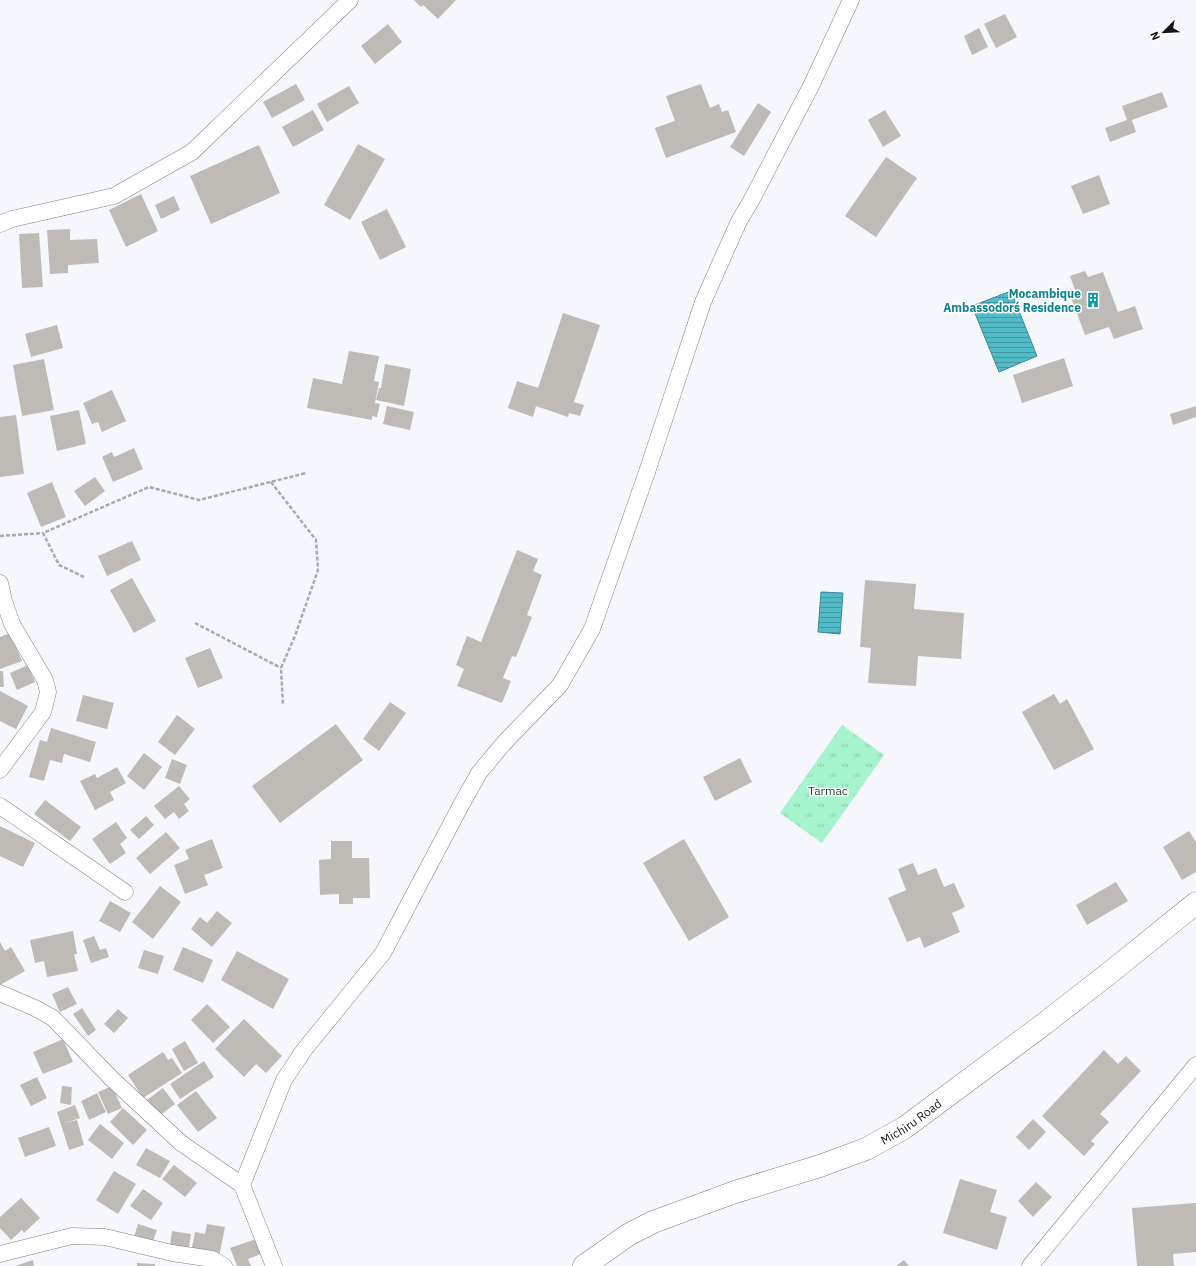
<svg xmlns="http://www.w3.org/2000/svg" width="1196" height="1266" font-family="'IBM Plex Sans',sans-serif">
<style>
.grass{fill:url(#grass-tufts)}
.water{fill:url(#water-rules);stroke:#3e8a92}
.building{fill:#bebbb7}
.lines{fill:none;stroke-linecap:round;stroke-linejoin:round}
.street-casing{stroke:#818286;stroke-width:17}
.secondary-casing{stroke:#818286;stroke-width:23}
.path{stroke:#a9aaae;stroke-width:2.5;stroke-dasharray:4 2;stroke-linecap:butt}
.street{stroke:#fff;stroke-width:16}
.secondary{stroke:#fff;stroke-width:22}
.labels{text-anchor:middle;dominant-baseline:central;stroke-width:3;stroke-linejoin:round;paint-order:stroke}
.culture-label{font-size:12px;font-weight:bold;fill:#0d838f;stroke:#fff;text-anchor:end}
.park-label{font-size:12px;fill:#1e4232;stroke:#fff}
.street-label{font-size:12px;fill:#131415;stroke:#fff}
</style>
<defs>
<pattern id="grass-tufts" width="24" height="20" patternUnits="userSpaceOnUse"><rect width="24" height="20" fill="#a5f4ce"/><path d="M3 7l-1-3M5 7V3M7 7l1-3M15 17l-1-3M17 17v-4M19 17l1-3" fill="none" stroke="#8dd0b0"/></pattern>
<pattern id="water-rules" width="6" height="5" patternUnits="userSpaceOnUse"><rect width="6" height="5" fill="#51bcc8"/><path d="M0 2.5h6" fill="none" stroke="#4298a1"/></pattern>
</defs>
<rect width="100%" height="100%" fill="#f6f7fc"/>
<!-- grass -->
<path class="grass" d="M842,725L884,755L822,843L780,813Z"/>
<!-- water -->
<g class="water">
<path d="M1011,291L1037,356L999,372L972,306Z"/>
<path d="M821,592L843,593L840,634L818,632Z"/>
</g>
<!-- building -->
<g class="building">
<path d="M414,0H456L438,19L423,5L421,7Z"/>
<path d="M1005,14L1017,37L996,48L984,24Z"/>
<path d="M388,24L402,42L375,64L361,46Z"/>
<path d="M979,28L988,47L972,55L964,36Z"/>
<path d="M296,84L305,100L272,118L263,102Z"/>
<path d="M701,84L710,108L719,104L722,112L728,110L736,132L666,158L655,128L675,121L666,96Z"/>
<path d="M349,86L359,103L327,122L317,104Z"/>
<path d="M1162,92L1168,107L1132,120L1136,132L1110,142L1105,128L1127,120L1122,106Z"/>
<path d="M758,103L771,112L744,156L730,147Z"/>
<path d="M313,110L324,130L293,147L282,127Z"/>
<path d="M885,110L901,136L883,147L868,120Z"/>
<path d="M358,144L385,159L350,220L324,205Z"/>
<path d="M259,145L280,193L211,224L190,176Z"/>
<path d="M886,157L917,178L876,237L845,216Z"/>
<path d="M1099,175L1110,204L1083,214L1071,186Z"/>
<path d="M141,194L158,231L126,247L109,210Z"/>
<path d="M174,196L180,210L161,219L155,205Z"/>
<path d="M387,209L406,247L380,260L361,222Z"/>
<path d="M70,229V240L97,239L99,263L68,265V273L50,274L47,230Z"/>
<path d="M39,233L43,287L22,288L19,234Z"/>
<path d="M1085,271L1088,277L1103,272L1118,312L1135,306L1143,329L1114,339L1109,327L1085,335L1070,295L1076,293L1070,276Z"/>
<path d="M563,313L600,325L574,402L584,405L580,416L569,413L568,417L536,406L533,417L508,408L517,381L538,388Z"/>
<path d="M57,325L63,348L31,357L25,334Z"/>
<path d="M349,351L379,356L374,381L379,382L375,403L380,404L377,417L372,416V420L307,408L313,378L342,384Z"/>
<path d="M1064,358L1073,386L1022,403L1013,375Z"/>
<path d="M44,359L54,410L22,416L13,365Z"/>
<path d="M385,364L411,369L404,406L376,400L379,388H381Z"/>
<path d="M112,390L126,421L102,432L98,422L92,424L83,403Z"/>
<path d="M387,406L414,412L410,430L383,424Z"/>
<path d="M1196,406V417L1173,425L1170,414Z"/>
<path d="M79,410L86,444L57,451L50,416Z"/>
<path d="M16,415L24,474L0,477V417Z"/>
<path d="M134,448L143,469L113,482L102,457L112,452L114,457Z"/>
<path d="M95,477L105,491L85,506L74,491Z"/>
<path d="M52,482L66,517L41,527L27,493Z"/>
<path d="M132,541L141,560L107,576L98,556Z"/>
<path d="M517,550L538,559L533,571L542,575L527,615L532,617L516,657L512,656L503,678L511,681L502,703L457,686L464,669L456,665L467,636L481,642Z"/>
<path d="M132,578L156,621L134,633L110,590Z"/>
<path d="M865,580L916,584L914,609L964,613L961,659L918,656L916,686L868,683L871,648L860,647Z"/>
<path d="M10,633L22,661L0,669V637Z"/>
<path d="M210,648L223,678L198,688L185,658Z"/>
<path d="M28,665L35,682L17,690L10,673Z"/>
<path d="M0,671H3L4,687H0Z"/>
<path d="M0,691L28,706L16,729L0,721Z"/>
<path d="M1054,694L1060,704L1067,699L1094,749L1054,770L1022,712Z"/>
<path d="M83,695L114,703L107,729L76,721Z"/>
<path d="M390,702L406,713L379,751L363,739Z"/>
<path d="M177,715L195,729L175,755L158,742Z"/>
<path d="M336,724L363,760L280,823L252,786Z"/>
<path d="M51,728L96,742L90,762L64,754L62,763L50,760L44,781L29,777L40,740L47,742Z"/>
<path d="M144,753L162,767L144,790L127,776Z"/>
<path d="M740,758L752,782L715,801L703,777Z"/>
<path d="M172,759L187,765L180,784L165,778Z"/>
<path d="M117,767L126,783L110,792L114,800L95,810L80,781L95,774L97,778Z"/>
<path d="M179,786L190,799L184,804L189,811L179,819L174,812L165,819L154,806Z"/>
<path d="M45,800L81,827L70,841L34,814Z"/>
<path d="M146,816L154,825L139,839L130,830Z"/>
<path d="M116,822L127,838L120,844L126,853L110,864L92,839Z"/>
<path d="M0,826L35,843L23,867L0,856Z"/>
<path d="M1189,831L1196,842V872L1182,880L1163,847Z"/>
<path d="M166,832L180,848L150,874L136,858Z"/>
<path d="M212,839L223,868L204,875L208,885L185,894L174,865L189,859L185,850Z"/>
<path d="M684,839L729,917L689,941L643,863Z"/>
<path d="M331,841H352V858H369L370,898H353V904H339V894L320,895L319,860L331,859Z"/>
<path d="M913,863L918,875L936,868L944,887L954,883L965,907L952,913L960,932L924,948L920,937L907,942L888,898L906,890L898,869Z"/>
<path d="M1116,882L1128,901L1087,925L1076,905Z"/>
<path d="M160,886L181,902L153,939L132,922Z"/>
<path d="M110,901L131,913L120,932L99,921Z"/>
<path d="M217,911L232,923L212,947L191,929L200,917L207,923Z"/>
<path d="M73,931L77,954H74L78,971L47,977L44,961L35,963L30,940Z"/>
<path d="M94,936L100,950L106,948L109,957L91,963L83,940Z"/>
<path d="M0,942L5,951L11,947L25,971L0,985Z"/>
<path d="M183,947L213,960L203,983L173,970Z"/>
<path d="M144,950L164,956L158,974L138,968Z"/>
<path d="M237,951L289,979L273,1009L221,980Z"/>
<path d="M68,987L77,1004L60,1012L52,994Z"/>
<path d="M207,1004L230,1027L213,1043L191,1020Z"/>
<path d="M82,1008L96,1030L88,1036L73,1014Z"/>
<path d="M118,1009L128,1018L114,1033L104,1024Z"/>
<path d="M244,1019L282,1056L266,1073L256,1064L244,1077L215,1049Z"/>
<path d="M63,1039L73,1062L43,1074L33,1052Z"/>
<path d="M185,1041L198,1063L184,1071L172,1049Z"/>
<path d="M1104,1050L1118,1064L1126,1056L1141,1071L1100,1114L1109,1122L1091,1141L1095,1144L1084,1156L1042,1116Z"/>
<path d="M163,1052L168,1060L172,1058L182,1073L143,1098L128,1075Z"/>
<path d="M204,1061L214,1077L180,1099L170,1084Z"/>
<path d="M37,1077L47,1098L31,1106L20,1085Z"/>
<path d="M62,1086L72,1087L71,1105L60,1103Z"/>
<path d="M112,1086L122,1108L108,1114L98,1092Z"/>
<path d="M163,1088L175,1104L159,1116L147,1100Z"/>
<path d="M196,1091L217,1118L198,1132L177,1105Z"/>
<path d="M97,1093L106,1112L89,1120L81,1101Z"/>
<path d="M75,1105L80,1118L65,1123L77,1120L84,1145L69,1150L57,1112Z"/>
<path d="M123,1108L147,1130L133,1145L110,1122Z"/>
<path d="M1033,1119L1046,1132L1029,1150L1016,1137Z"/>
<path d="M100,1124L124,1143L112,1159L88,1140Z"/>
<path d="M49,1127L56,1146L25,1157L18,1138Z"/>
<path d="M146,1148L170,1161L160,1178L136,1165Z"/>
<path d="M174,1165L197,1183L185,1197L162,1179Z"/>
<path d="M114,1171L136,1184L118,1214L96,1200Z"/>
<path d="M960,1179L997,1190L990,1212L1007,1217L997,1250L943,1233Z"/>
<path d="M1036,1182L1052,1197L1033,1217L1018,1201Z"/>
<path d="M143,1189L163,1203L151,1220L130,1206Z"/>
<path d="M21,1198L40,1218L24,1233L22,1230L11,1240L0,1228V1217Z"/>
<path d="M1196,1203V1252L1173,1254L1174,1266H1137L1132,1208Z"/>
<path d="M138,1224L157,1230L152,1244L134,1237Z"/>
<path d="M207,1224L225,1227L219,1257L191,1252L195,1232L205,1234Z"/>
<path d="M172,1231L191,1234L189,1248L170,1245Z"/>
<path d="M256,1239L261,1254L248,1259L251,1266H237L230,1248Z"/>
<path d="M33,1260L34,1266H15Z"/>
<path d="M904,1260L909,1266H896Z"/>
<path d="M137,1263L155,1264V1266H137Z"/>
</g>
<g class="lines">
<!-- street casing -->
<g class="street-casing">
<g id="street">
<path d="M0,224L12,219L114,196L192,152L350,0"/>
<path d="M0,583L4,601L12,624L45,680L48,692L43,712L0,770"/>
<path d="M0,806L125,892"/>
<path d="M0,993L35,1008L53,1018L111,1078L181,1143L242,1185L274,1266"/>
<path d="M242,1185L284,1080L304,1050L383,953L460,807L479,773L504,743L560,685L592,629L647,472L703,302L739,221L751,201L811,86L851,0"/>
<path d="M0,1254L72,1236L105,1237L172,1253L212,1259L224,1266"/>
<path d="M1030,1266L1196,1065"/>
</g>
</g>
<!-- secondary casing -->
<g class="secondary-casing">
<g id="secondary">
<path id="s1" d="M584,1266L628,1235L653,1222L735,1192L820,1166L866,1149L904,1128L1044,1024L1112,971L1196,903"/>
</g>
</g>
<!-- path -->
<g class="path">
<path d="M271,482L316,540L318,570L295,636L281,668L283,705"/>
<path d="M0,536L43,533"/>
<path d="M84,577L59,565L43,533L149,487L199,500L306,473"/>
<path d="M195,623L281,668"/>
</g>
<!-- street -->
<use href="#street" class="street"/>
<!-- secondary -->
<use href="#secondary" class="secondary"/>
</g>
<!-- icons -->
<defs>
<g id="building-bare" transform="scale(1.2)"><path d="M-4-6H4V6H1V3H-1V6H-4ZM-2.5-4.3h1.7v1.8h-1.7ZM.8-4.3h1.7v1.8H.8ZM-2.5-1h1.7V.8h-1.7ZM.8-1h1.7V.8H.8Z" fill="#0f9aa8" stroke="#fff" stroke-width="2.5" paint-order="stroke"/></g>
</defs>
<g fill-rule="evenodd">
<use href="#building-bare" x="1093" y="300"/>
</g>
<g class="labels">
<!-- culture labels -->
<g class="culture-label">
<text x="1081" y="293">Mocambique<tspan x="1081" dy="14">Ambassodorś Residence</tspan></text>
</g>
<!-- park labels -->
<g class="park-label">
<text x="828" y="790">Tarmac</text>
</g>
<!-- street labels -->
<g class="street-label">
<text stroke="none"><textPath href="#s1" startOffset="360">Michiru Road</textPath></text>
</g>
</g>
<!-- north arrow -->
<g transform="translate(1164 32) rotate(246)" stroke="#ffffff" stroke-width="3" paint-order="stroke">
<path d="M0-3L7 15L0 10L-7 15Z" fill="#131415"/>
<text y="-6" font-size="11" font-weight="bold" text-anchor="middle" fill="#131415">N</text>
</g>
</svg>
